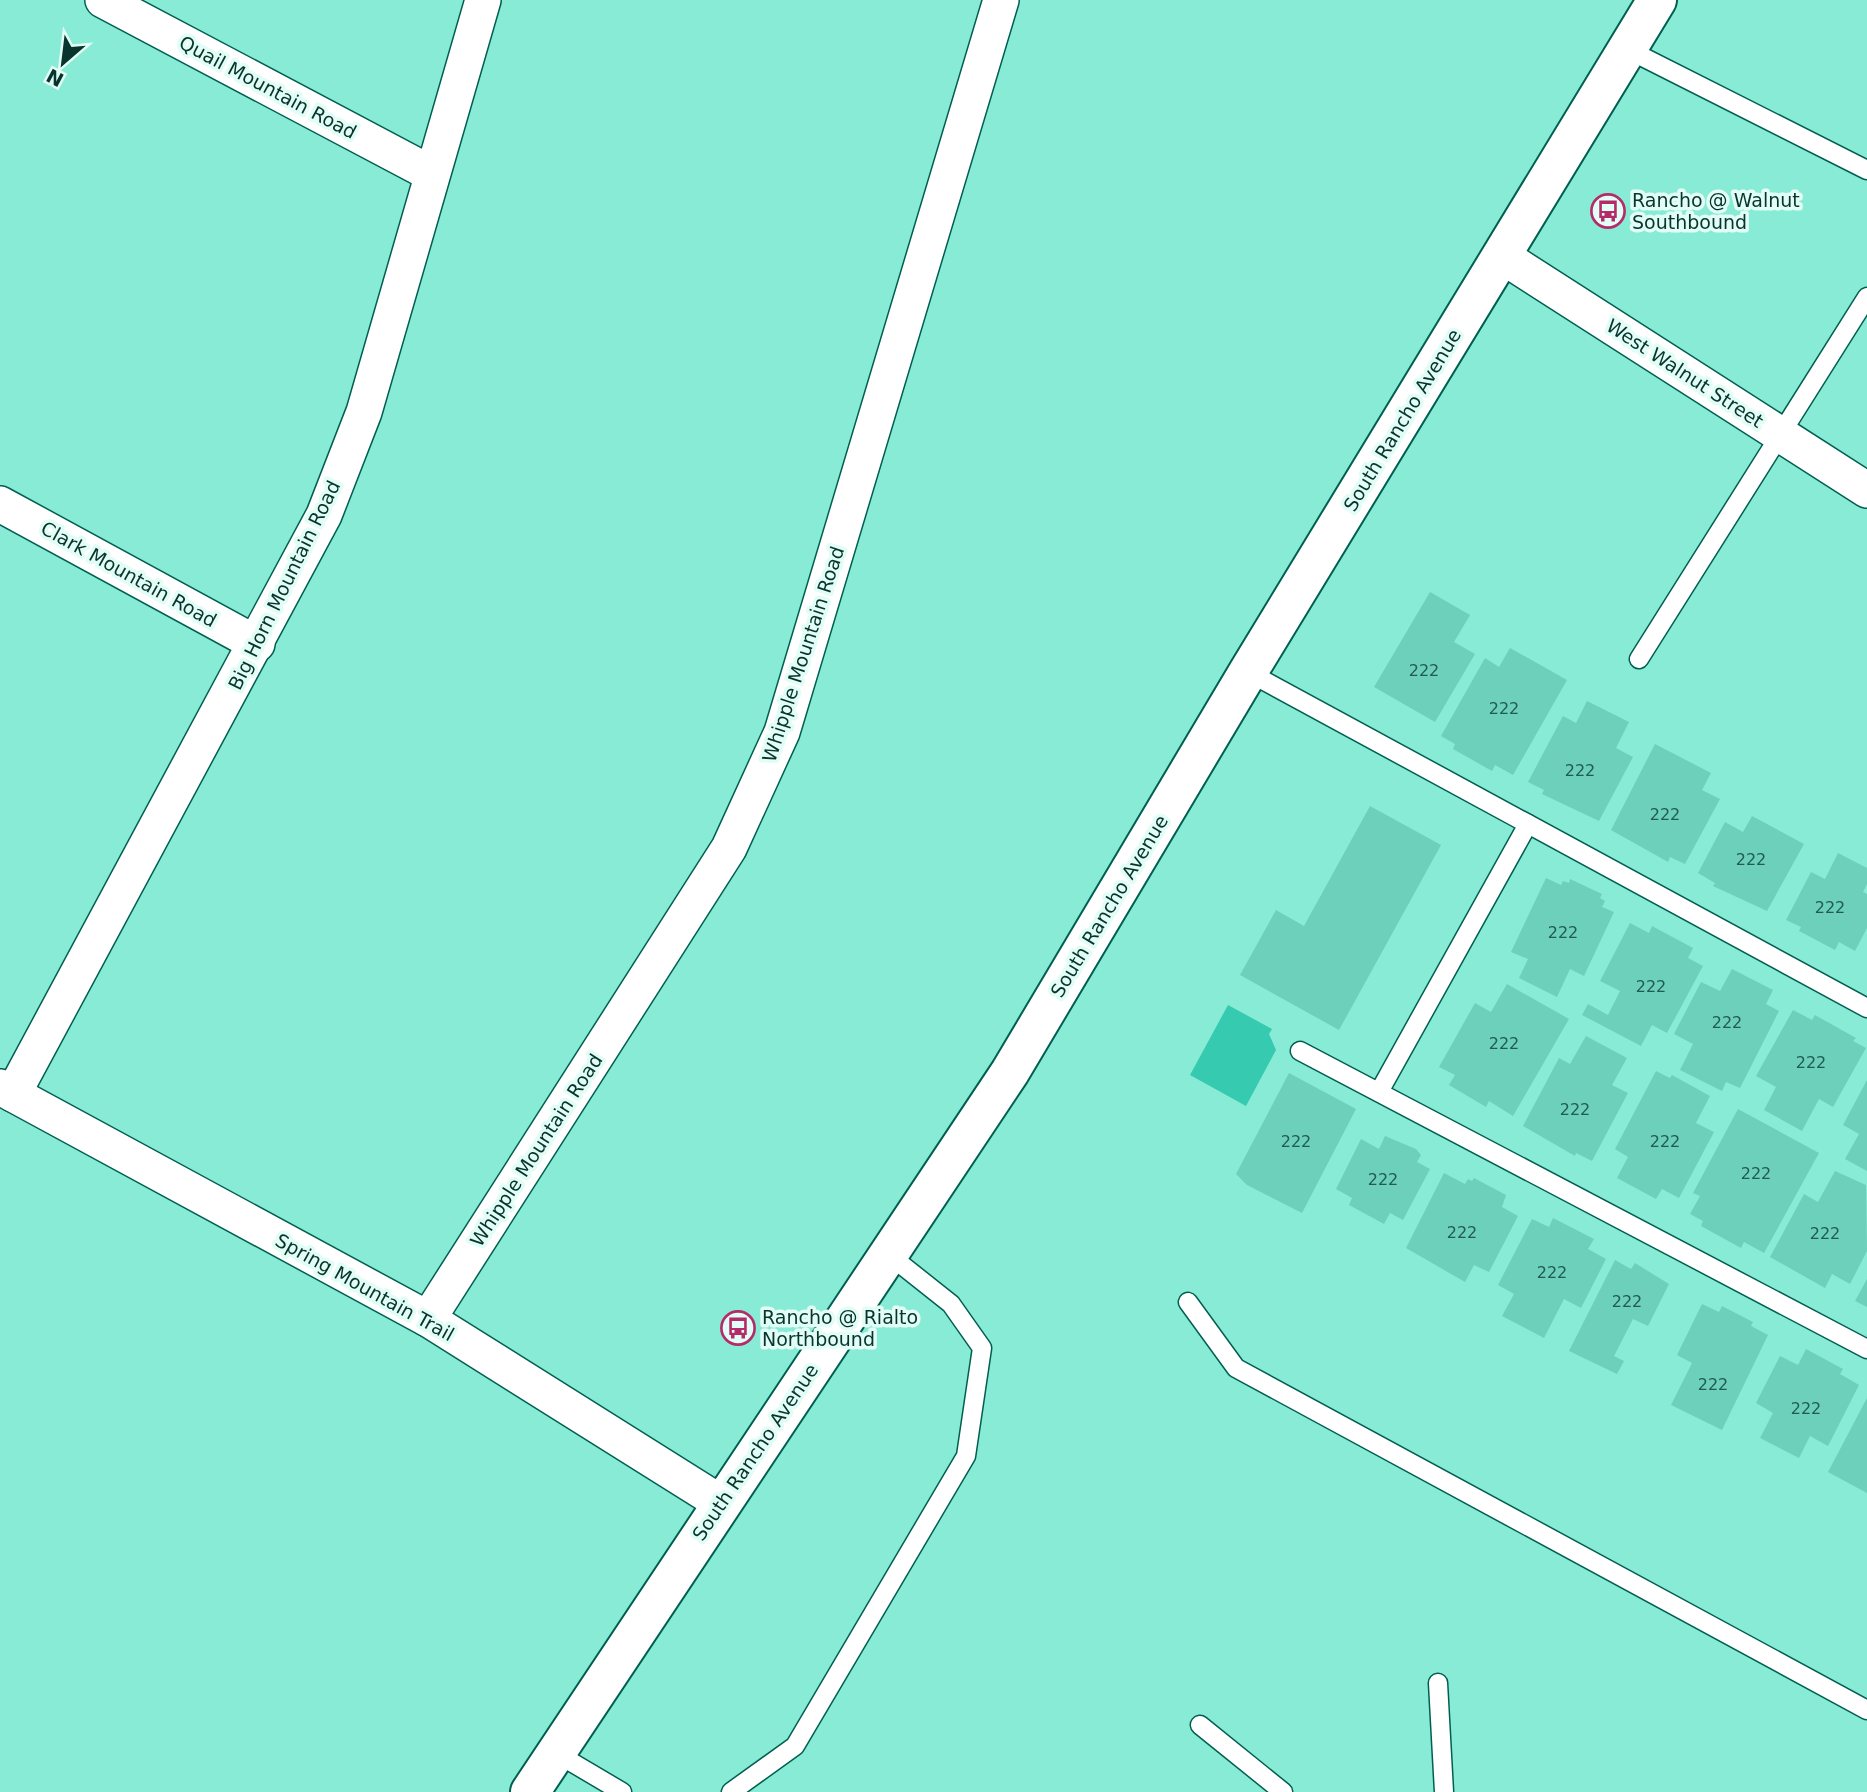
<svg xmlns="http://www.w3.org/2000/svg" width="1867" height="1792" font-family="'DejaVu Sans',sans-serif">
<style>
.green{fill:#36cab0}
.building{fill:#6cd0bb}
.lines{fill:none;stroke-linecap:round;stroke-linejoin:round}
.service-casing{stroke:#015f51;stroke-width:21}
.minor-casing{stroke:#015f51;stroke-width:38}
.tertiary-casing{stroke:#015f51;stroke-width:42}
.service{stroke:#fff;stroke-width:18}
.minor{stroke:#fff;stroke-width:35}
.tertiary{stroke:#fff;stroke-width:38}
.labels{text-anchor:middle;dominant-baseline:central;stroke-width:7;stroke-linejoin:round;paint-order:stroke}
.number-label{font-size:16px;fill:#205c50}
.street-label{font-size:19px;fill:#07352d;stroke:#e2fdf6}
.poi-label{font-size:19px;fill:#07352d;stroke:#e2fdf6;text-anchor:start}
</style>
<rect width="100%" height="100%" fill="#88ebd5"/>
<!-- green -->
<path class="green" d="M1228,1005L1272,1029L1269,1034L1276,1050L1246,1106L1190,1075Z"/>
<!-- building -->
<g class="building">
<path d="M1430,592L1470,615L1454,642L1475,654L1435,722L1374,687Z"/>
<path d="M1510,648L1567,680L1513,775L1495,765L1492,771L1453,749L1455,744L1441,736L1485,658L1499,667Z"/>
<path d="M1587,701L1629,722L1616,748L1633,757L1599,821L1542,794L1544,790L1528,782L1563,716L1576,723Z"/>
<path d="M1655,744L1711,773L1702,790L1720,799L1685,864L1670,857L1668,862L1611,830Z"/>
<path d="M1370,806L1441,845L1339,1030L1240,975L1276,910L1304,926Z"/>
<path d="M1752,816L1804,844L1767,911L1713,886L1715,883L1698,873L1725,822L1743,832Z"/>
<path d="M1838,853L1867,868V884L1863,892L1867,894V928L1855,951L1839,942L1835,950L1799,931L1801,927L1786,920L1811,872L1825,879Z"/>
<path d="M1546,878L1561,885L1563,881L1569,883L1570,879L1602,894L1600,898L1605,901L1602,907L1614,912L1584,976L1570,969L1557,997L1519,978L1528,959L1511,952Z"/>
<path d="M1630,923L1649,933L1652,926L1693,948L1688,958L1703,966L1667,1033L1652,1025L1641,1046L1582,1015L1588,1004L1608,1015L1620,991L1600,981Z"/>
<path d="M1732,969L1773,990L1766,1004L1779,1011L1740,1088L1726,1082L1722,1091L1680,1070L1693,1044L1674,1034L1701,982L1720,991Z"/>
<path d="M1507,984L1569,1019L1513,1116L1489,1101L1486,1107L1449,1085L1455,1075L1439,1067L1475,1003L1491,1012Z"/>
<path d="M1793,1010L1812,1020L1815,1015L1856,1038L1853,1041L1866,1048L1833,1107L1819,1099L1802,1131L1764,1110L1776,1087L1756,1076Z"/>
<path d="M1586,1036L1627,1058L1612,1085L1628,1093L1592,1161L1576,1153L1575,1156L1523,1126L1559,1058L1570,1064Z"/>
<path d="M1656,1071L1670,1078L1672,1075L1710,1096L1696,1123L1714,1132L1679,1198L1662,1189L1656,1199L1617,1178L1628,1157L1615,1149Z"/>
<path d="M1289,1073L1356,1109L1302,1213L1247,1185L1236,1174Z"/>
<path d="M1867,1080V1171L1845,1159L1859,1134L1843,1125Z"/>
<path d="M1738,1109L1819,1153L1764,1253L1744,1242L1741,1248L1701,1226L1703,1221L1690,1214L1700,1196L1693,1193Z"/>
<path d="M1385,1136L1416,1149L1421,1155L1417,1162L1430,1169L1403,1220L1390,1213L1384,1224L1349,1205L1352,1198L1336,1189L1361,1139L1379,1149Z"/>
<path d="M1835,1171L1866,1185L1867,1251L1850,1284L1832,1274L1825,1288L1770,1257L1804,1194L1818,1202Z"/>
<path d="M1444,1173L1465,1184L1468,1179L1472,1181L1474,1178L1506,1195L1502,1207L1518,1216L1489,1272L1474,1265L1465,1282L1406,1248Z"/>
<path d="M1553,1218L1594,1239L1588,1249L1606,1259L1581,1308L1564,1299L1544,1338L1502,1316L1514,1294L1498,1285L1532,1219L1549,1227Z"/>
<path d="M1615,1260L1631,1269L1635,1263L1669,1284L1648,1326L1633,1319L1614,1356L1624,1361L1617,1374L1569,1351Z"/>
<path d="M1867,1279V1307L1855,1301Z"/>
<path d="M1702,1304L1719,1312L1722,1306L1753,1322L1751,1326L1768,1335L1722,1430L1671,1405L1692,1363L1677,1355Z"/>
<path d="M1806,1349L1843,1369L1840,1374L1859,1385L1828,1446L1810,1436L1799,1458L1760,1438L1773,1413L1756,1403L1780,1356L1798,1365Z"/>
<path d="M1867,1398V1493L1828,1472Z"/>
</g>
<g class="lines">
<!-- service casing -->
<g class="service-casing">
<g id="service">
<path d="M1627,49L1867,170"/>
<path d="M1639,659L1867,297"/>
<path d="M1248,672L1867,1008"/>
<path d="M1300,1051L1867,1349"/>
<path d="M1379,1092L1528,824"/>
<path d="M1188,1302L1236,1368L1867,1710"/>
<path d="M1438,1683L1444,1792"/>
<path d="M1200,1725L1283,1792"/>
<path d="M556,1753L622,1792"/>
<path d="M731,1792L795,1746L966,1456L982,1348L951,1304L888,1254"/>
</g>
</g>
<!-- minor casing -->
<g class="minor-casing">
<g id="minor">
<path d="M103,0L432,174"/>
<path d="M1502,256L1867,490"/>
<path d="M0,504L257,644"/>
<path d="M0,1087L428,1319L721,1503"/>
<path d="M13,1094L324,515L364,412L483,0"/>
<path d="M428,1319L729,848L782,732L1001,0"/>
</g>
</g>
<!-- tertiary casing -->
<g class="tertiary-casing">
<path id="tertiary" d="M530,1792L1010,1072L1248,672L1657,0"/>
</g>
<!-- service -->
<use href="#service" class="service"/>
<!-- minor -->
<use href="#minor" class="minor"/>
<!-- tertiary -->
<use href="#tertiary" class="tertiary"/>
</g>
<!-- icons -->
<defs>
<g id="bus-ring" transform="scale(1.75)"><circle r="9.5" fill="#e2fdf6" stroke="#b52b69" stroke-width="1.5"/><path d="M-5-6H5V4H4V6H2V4H-2V6H-4V4H-5ZM-3.5-4V0h7V-4ZM-3.5 1.2v1.5H-2V1.2ZM2 1.2v1.5H3.5V1.2Z" fill="#b52b69"/></g>
</defs>
<g fill-rule="evenodd">
<use href="#bus-ring" x="1608" y="211"/>
<use href="#bus-ring" x="738" y="1328"/>
</g>
<g class="labels">
<!-- number labels -->
<g class="number-label">
<text x="1424" y="670">222</text>
<text x="1504" y="708">222</text>
<text x="1580" y="770">222</text>
<text x="1665" y="814">222</text>
<text x="1751" y="859">222</text>
<text x="1830" y="907">222</text>
<text x="1563" y="932">222</text>
<text x="1651" y="986">222</text>
<text x="1727" y="1022">222</text>
<text x="1504" y="1043">222</text>
<text x="1811" y="1062">222</text>
<text x="1575" y="1109">222</text>
<text x="1296" y="1141">222</text>
<text x="1665" y="1141">222</text>
<text x="1756" y="1173">222</text>
<text x="1383" y="1179">222</text>
<text x="1462" y="1232">222</text>
<text x="1825" y="1233">222</text>
<text x="1552" y="1272">222</text>
<text x="1627" y="1301">222</text>
<text x="1713" y="1384">222</text>
<text x="1806" y="1408">222</text>
</g>
<!-- street labels -->
<g class="street-label">
<text transform="translate(268 87) rotate(28)">Quail Mountain Road</text>
<text transform="translate(1685 373) rotate(33)">West Walnut Street</text>
<text transform="translate(1402 420) rotate(-59)">South Rancho Avenue</text>
<text transform="translate(129 574) rotate(29)">Clark Mountain Road</text>
<text transform="translate(284 585) rotate(-64)">Big Horn Mountain Road</text>
<text transform="translate(803 654) rotate(-72)">Whipple Mountain Road</text>
<text transform="translate(1109 906) rotate(-59)">South Rancho Avenue</text>
<text transform="translate(536 1150) rotate(-57)">Whipple Mountain Road</text>
<text transform="translate(365 1287) rotate(29)">Spring Mountain Trail</text>
<text transform="translate(755 1452) rotate(-56)">South Rancho Avenue</text>
</g>
<!-- poi labels -->
<g class="poi-label">
<text x="1632" y="200">Rancho @ Walnut<tspan x="1632" dy="22">Southbound</tspan></text>
<text x="762" y="1317">Rancho @ Rialto<tspan x="762" dy="22">Northbound</tspan></text>
</g>
</g>
<!-- north arrow -->
<g transform="translate(63 63) rotate(208)" stroke="#e2fdf6" stroke-width="5" paint-order="stroke">
<path d="M0-5L12 26L0 18L-12 26Z" fill="#07352d"/>
<text y="-10" font-size="19" font-weight="bold" text-anchor="middle" fill="#07352d">N</text>
</g>
</svg>
